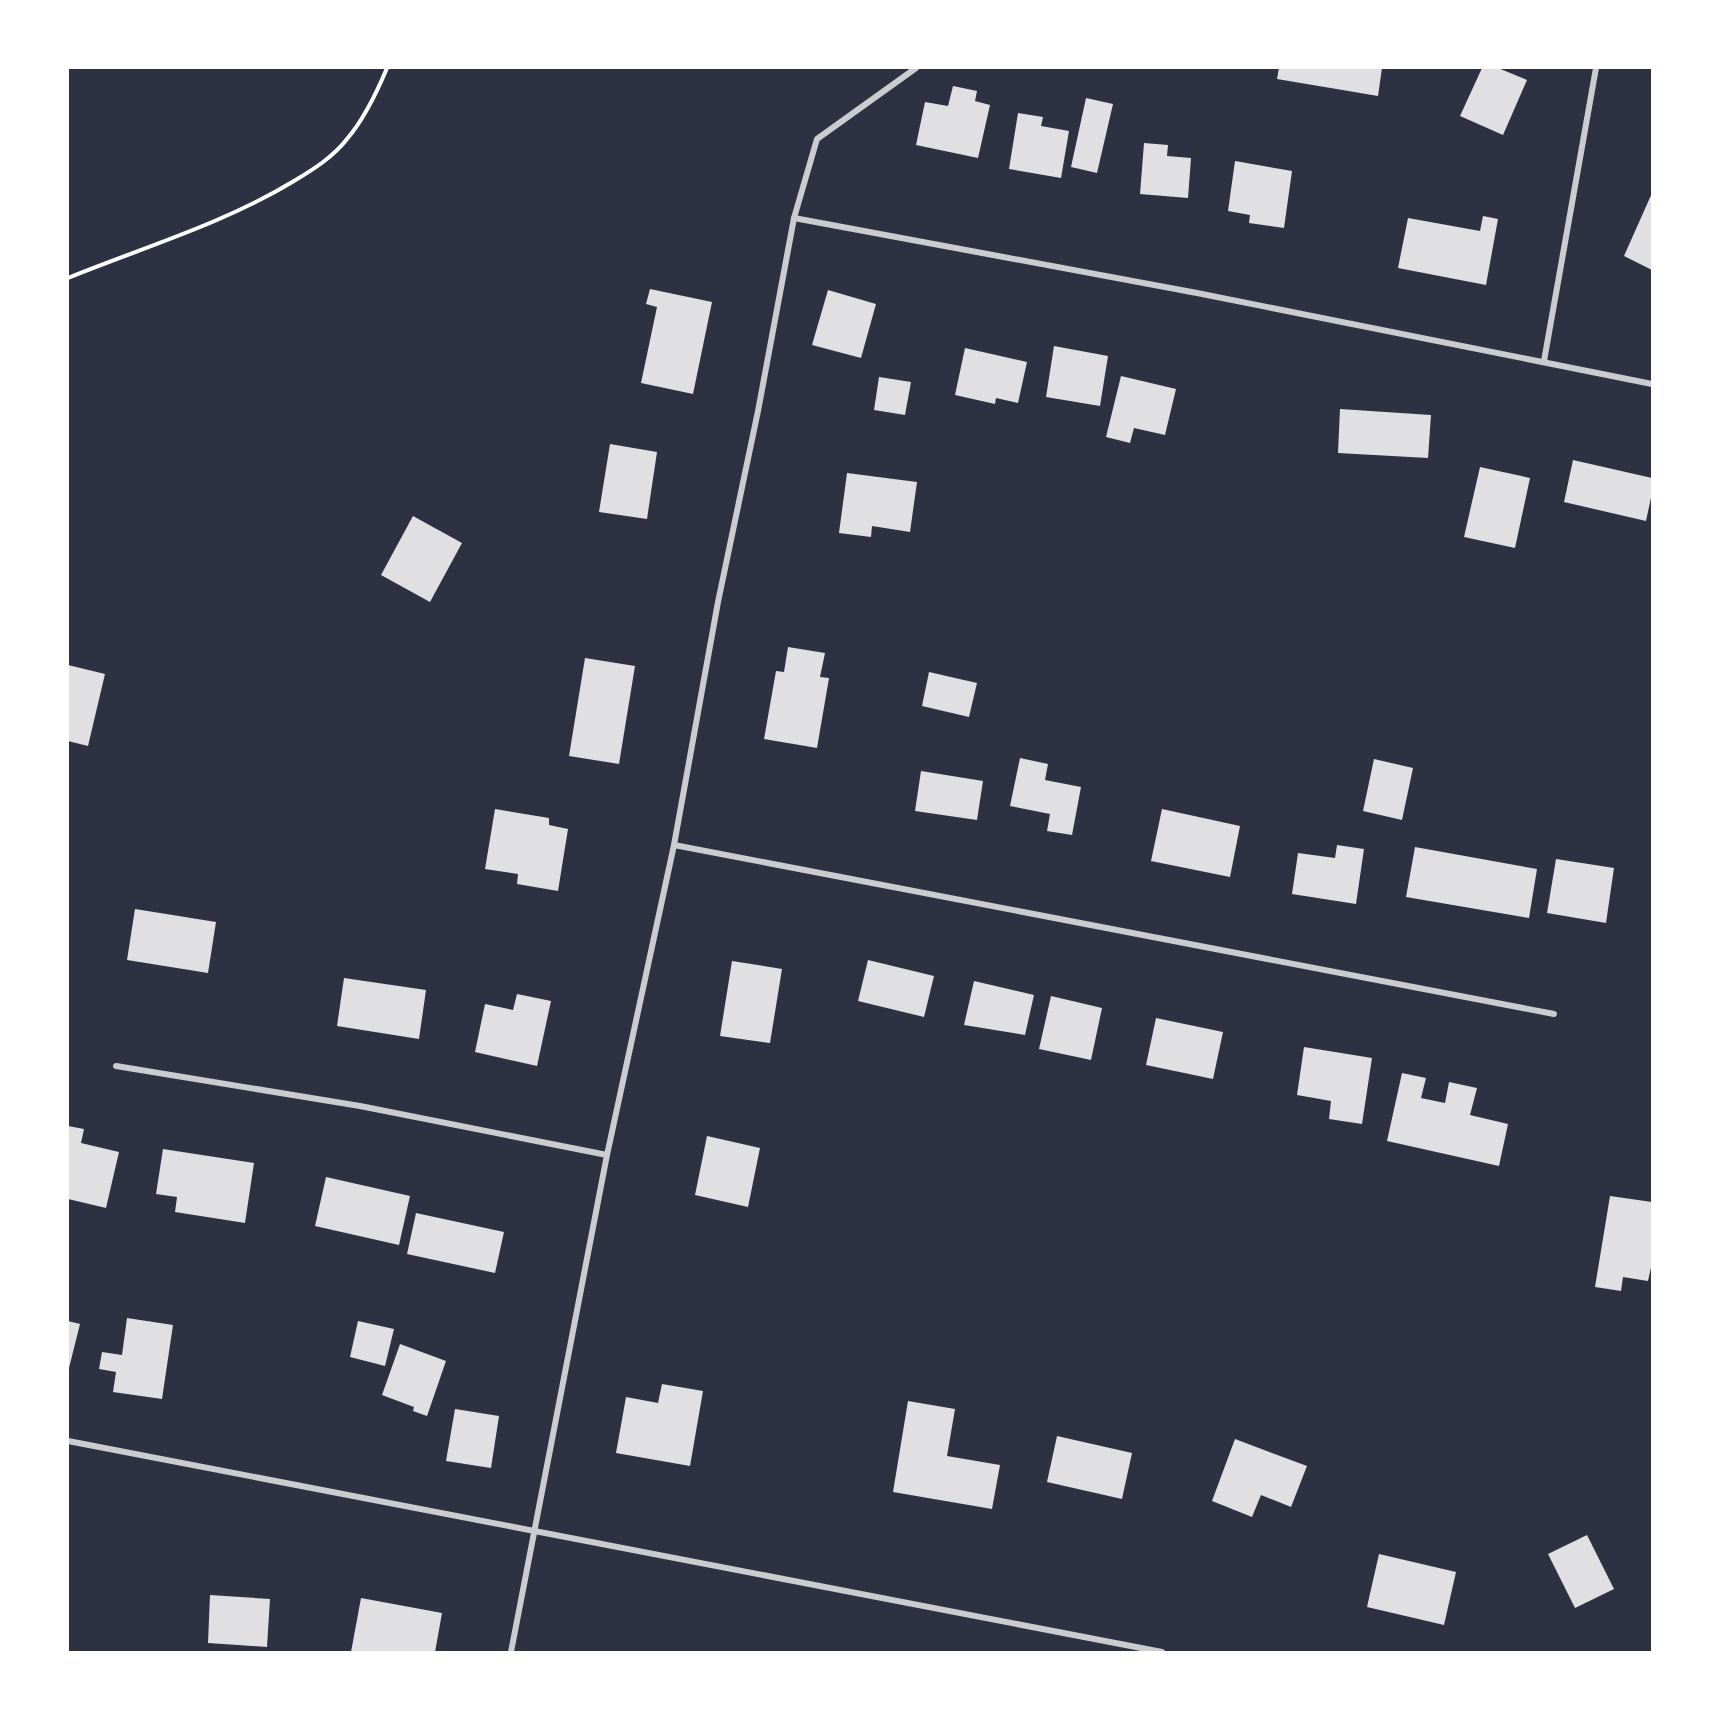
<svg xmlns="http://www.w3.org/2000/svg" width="1720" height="1720" font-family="Barlow,sans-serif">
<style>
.building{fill:#e0e0e3}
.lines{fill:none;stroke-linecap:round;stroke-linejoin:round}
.path{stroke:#fff;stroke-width:4}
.minor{stroke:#caccd0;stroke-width:6}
</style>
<rect width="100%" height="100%" fill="#2d3142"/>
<!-- building -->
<g class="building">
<path d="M1279,68H1382L1378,96L1277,79Z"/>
<path d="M1482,68H1498L1527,80L1503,135L1460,116Z"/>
<path d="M953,86L977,91L975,101L990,105L978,158L916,145L925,102L948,106Z"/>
<path d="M1086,98L1113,104L1097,173L1071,167Z"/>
<path d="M1018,113L1043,117L1041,126L1069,131L1061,178L1009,169Z"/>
<path d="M1144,143L1168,145L1167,156L1191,158L1188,198L1140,194Z"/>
<path d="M1235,161L1292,171L1284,228L1249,223L1250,215L1228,211Z"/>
<path d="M1652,193V270L1624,256Z"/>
<path d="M1483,216L1498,219L1486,285L1398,268L1408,218L1480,231Z"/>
<path d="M650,289L712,302L693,394L641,383L657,307L646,304Z"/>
<path d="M828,290L876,304L861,358L812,345Z"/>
<path d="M1054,346L1108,356L1100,406L1046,397Z"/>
<path d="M965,348L1027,362L1018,403L996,398L995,404L955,395Z"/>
<path d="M1121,376L1176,389L1165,435L1134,428L1130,443L1106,437Z"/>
<path d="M879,377L911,382L905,415L874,410Z"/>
<path d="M1340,409L1431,415L1428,458L1338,453Z"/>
<path d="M610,444L657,452L647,519L599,512Z"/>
<path d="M1573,460L1652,478V493L1646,521L1564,502Z"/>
<path d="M1480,467L1530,478L1515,548L1464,537Z"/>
<path d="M847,473L917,482L910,532L872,526L871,537L839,533Z"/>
<path d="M413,516L462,543L430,602L381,575Z"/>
<path d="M788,647L825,653L820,677L829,678L817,748L764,739L776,671L784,672Z"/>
<path d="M585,658L635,666L619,764L569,756Z"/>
<path d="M68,665L105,674L88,746L68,741Z"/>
<path d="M929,672L977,683L969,717L922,706Z"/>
<path d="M1020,758L1048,764L1045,780L1081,787L1072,835L1047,831L1050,814L1010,806Z"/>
<path d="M1374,759L1413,768L1402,820L1363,811Z"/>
<path d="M921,771L983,781L977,820L915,811Z"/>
<path d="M495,809L549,818V825L568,829L558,891L517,884L518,874L485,869Z"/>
<path d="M1162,809L1240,826L1230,877L1151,861Z"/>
<path d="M1337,845L1364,849L1356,904L1292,894L1298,853L1335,858Z"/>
<path d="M1415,847L1537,869L1529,918L1406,897Z"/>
<path d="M1556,859L1614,868L1606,923L1547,913Z"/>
<path d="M135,909L216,922L208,973L127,960Z"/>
<path d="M868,960L934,976L924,1017L858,1001Z"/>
<path d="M732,961L782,969L770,1043L720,1036Z"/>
<path d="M344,978L426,990L419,1039L337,1026Z"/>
<path d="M974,981L1034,995L1025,1035L964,1025Z"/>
<path d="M517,994L551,1001L537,1066L475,1052L485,1004L513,1010Z"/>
<path d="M1051,996L1102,1008L1091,1060L1039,1049Z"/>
<path d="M1156,1018L1223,1032L1213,1079L1146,1065Z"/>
<path d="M1304,1047L1372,1058L1362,1124L1329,1119L1331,1101L1297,1095Z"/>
<path d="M1402,1073L1426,1078L1421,1098L1445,1103L1449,1082L1477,1088L1470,1115L1508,1124L1499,1166L1387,1141Z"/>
<path d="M68,1126L84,1129L81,1143L119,1152L106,1208L68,1199Z"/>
<path d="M707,1136L760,1148L748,1207L695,1195Z"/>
<path d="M163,1149L254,1163L245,1223L175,1212L177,1197L156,1194Z"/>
<path d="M326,1177L410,1196L399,1245L315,1226Z"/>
<path d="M1610,1196L1652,1202V1263L1648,1281L1623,1277L1621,1291L1595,1287Z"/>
<path d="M416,1213L504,1232L495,1273L407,1254Z"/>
<path d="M127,1318L173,1325L162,1399L113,1392L116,1372L99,1369L102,1352L122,1355Z"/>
<path d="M68,1321L80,1324L68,1372Z"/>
<path d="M358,1321L394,1329L385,1366L350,1357Z"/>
<path d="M400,1344L446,1361L427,1416L413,1411L414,1407L382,1395Z"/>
<path d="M662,1384L703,1391L690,1466L616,1453L626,1397L658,1403Z"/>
<path d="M908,1401L955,1409L947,1456L1000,1465L992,1509L893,1492Z"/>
<path d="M455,1409L499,1416L491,1468L446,1461Z"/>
<path d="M1057,1436L1132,1453L1122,1499L1047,1482Z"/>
<path d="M1235,1439L1307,1466L1291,1507L1261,1495L1252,1517L1212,1501Z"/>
<path d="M1587,1535L1614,1589L1575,1608L1548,1554Z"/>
<path d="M1379,1554L1456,1572L1444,1625L1367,1607Z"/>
<path d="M210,1595L270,1599L267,1647L208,1643Z"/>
<path d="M361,1598L442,1613L435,1652H351Z"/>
</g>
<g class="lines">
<!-- path -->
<path class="path" d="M68,278C144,247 223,224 294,181C314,169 333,157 347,139C365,118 377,92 387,68"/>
<!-- minor -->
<g class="minor">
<path d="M794,218L1197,293L1652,384"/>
<path d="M1544,361L1596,68"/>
<path d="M674,845L1554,1014"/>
<path d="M116,1066L360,1106L607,1155"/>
<path d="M68,1441L1162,1652"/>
<path d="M511,1652L607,1155L674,845L718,602L758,411L794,218L817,139L916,68"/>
</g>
</g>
<!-- border -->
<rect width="1720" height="1720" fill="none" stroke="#ffffff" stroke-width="138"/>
</svg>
